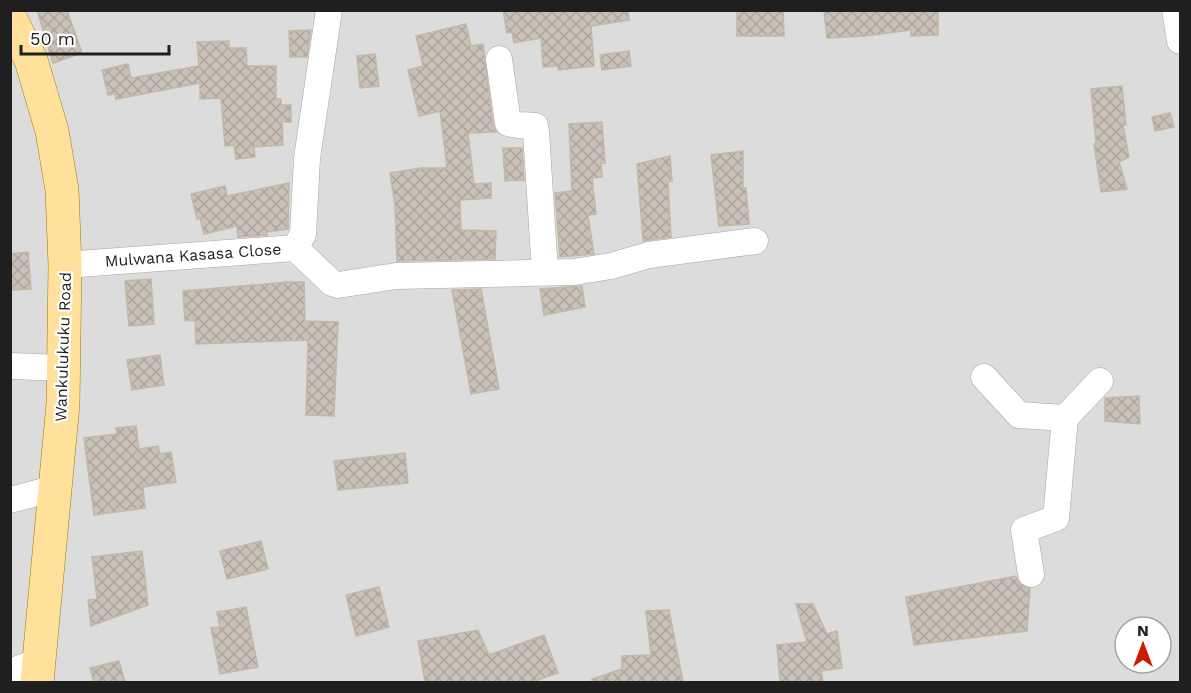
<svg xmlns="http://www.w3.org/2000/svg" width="1191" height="693" font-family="'Work Sans',sans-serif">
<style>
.residential{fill:#dddcdc;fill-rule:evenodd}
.building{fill:url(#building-cross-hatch);stroke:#c4b7a5;stroke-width:1.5}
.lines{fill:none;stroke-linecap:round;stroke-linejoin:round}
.minor-casing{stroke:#a6a6a6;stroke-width:27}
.major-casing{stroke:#9a7b00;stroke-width:34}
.minor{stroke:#fff;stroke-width:26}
.major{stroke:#ffe19b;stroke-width:33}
.labels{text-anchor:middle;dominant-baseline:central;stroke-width:4.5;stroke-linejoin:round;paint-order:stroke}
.street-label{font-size:16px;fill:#1f1f1f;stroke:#fff}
</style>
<defs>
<pattern id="building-cross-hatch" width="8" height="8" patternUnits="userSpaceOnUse" patternTransform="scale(1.5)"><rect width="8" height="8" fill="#c9c1b7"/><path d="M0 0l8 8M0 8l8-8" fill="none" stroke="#aca59d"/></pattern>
</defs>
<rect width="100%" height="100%" fill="#f1eee4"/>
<!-- residential -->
<path class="residential" d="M10,11H1180V682H11ZM1125,627H1161V663H1125Z"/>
<!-- building -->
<g class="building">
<path d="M37,10H67L82,53L53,63Z"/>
<path d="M503,10H628L629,20L591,26L594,66L558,70V66L543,67L541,38L514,43L512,32L507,33Z"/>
<path d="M737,10H783L784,36H737Z"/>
<path d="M824,10H938V35L911,36V30L865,36L827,38Z"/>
<path d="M466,24L471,46L483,44L493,125L496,132L468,133L474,184L491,183V198L460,200L461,230L496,231L495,259L397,261L395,205L390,173L421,168H447L440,111L419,116L408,70L423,66L416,36Z"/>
<path d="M311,30L307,57H290L289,31Z"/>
<path d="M229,41V48H246L247,66H276V99H281V105H291V122H282L283,145L254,147L255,157L236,159L234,145L225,146L221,98L200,99V83L116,99L115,94L108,95L102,70L128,64L131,78L199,66L197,42Z"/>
<path d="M629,51L631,66L602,70L600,55Z"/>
<path d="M375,54L379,86L360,88L357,56Z"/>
<path d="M1122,86L1126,125H1123L1129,157L1119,162L1127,189L1101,192L1094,144L1096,143L1091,89Z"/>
<path d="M1170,113L1174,127L1155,131L1152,117Z"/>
<path d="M602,122L605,163H601L602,177L592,178L596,214L588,215L594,254L560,257L555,193L572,191L569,124Z"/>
<path d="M503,148H522L524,180L505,181Z"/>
<path d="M743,151V188H746L749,224L719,226L711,155Z"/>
<path d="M670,156L672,181L668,182L671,237L643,241L637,164Z"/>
<path d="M289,183L288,229L267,232V235L238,237L237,226L204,234L200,218L197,219L191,194L225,186L227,196Z"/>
<path d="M28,252L31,289L13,290L10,254Z"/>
<path d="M151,279L154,324L129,326L125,281Z"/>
<path d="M288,282H304L305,321L338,322L334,416L306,415L308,340L196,344L195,320L185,321L183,291Z"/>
<path d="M582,286L585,307L544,315L540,289Z"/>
<path d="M481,289L499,389L471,394L452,290Z"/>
<path d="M160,355L164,385L132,390L127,360Z"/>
<path d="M1139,396L1140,424L1105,421V398Z"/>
<path d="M136,426L139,449L158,446L160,454L171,452L176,482L143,487L145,508L94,515L84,438L117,434L116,428Z"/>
<path d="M405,453L408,483L338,490L334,461Z"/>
<path d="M261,541L268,569L227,579L220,551Z"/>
<path d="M142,551L148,605L91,626L88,600L97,599L92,557Z"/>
<path d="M1016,576L1020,584L1030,588L1027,631L914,645L906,597Z"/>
<path d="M379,587L389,627L356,636L346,595Z"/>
<path d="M796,604H813L827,634L837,631L842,668L821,671L823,682H780L777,645L807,642Z"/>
<path d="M246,607L258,667L220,674L211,628L220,627L217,612Z"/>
<path d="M669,610L683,682H592V679L622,669V656L651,655L646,611Z"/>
<path d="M478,630L489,655L544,635L558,673L532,682H425L418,641Z"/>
<path d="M119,661L125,682H94L90,668Z"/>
</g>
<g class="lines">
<!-- minor casing -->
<g class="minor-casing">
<g id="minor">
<path d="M1175,10L1180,41"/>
<path d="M499,59L508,123C520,127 525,124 535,126L536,132L545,272"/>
<path d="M295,248L332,283L338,285L396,276L574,272L611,266L649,255L755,241"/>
<path d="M65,265L295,248L303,234L307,158L329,10"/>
<path d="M10,366L63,368"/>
<path d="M984,377L1019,415L1065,418"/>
<path d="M10,500L56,488"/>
<path d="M1031,574L1024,530L1056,518L1065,418L1100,381"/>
<path d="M10,672L38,661"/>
</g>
</g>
<!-- major casing -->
<g class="major-casing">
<path id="major" d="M10,18L31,60L52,131L62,190L65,265L63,404L37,682"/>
</g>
<!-- minor -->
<use href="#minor" class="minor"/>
<!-- major -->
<use href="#major" class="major"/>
</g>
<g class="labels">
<!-- street labels -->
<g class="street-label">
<text transform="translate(193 255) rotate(-4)">Mulwana Kasasa Close</text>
<text transform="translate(63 347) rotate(-88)">Wankulukuku Road</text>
</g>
</g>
<!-- border -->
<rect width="1191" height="693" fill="none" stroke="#1f1f1f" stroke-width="24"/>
<!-- north arrow -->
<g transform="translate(1143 645)"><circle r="28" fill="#ffffff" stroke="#a5a5a5" stroke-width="1.5"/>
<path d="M0-4.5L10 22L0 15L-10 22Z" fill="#ce1a00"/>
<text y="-9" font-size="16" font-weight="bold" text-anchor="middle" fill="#1f1f1f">N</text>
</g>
<!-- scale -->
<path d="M21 45v9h148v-9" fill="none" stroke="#1f1f1f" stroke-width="3"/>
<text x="30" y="45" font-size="18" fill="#1f1f1f" stroke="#ffffff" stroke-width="4.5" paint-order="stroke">50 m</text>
</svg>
